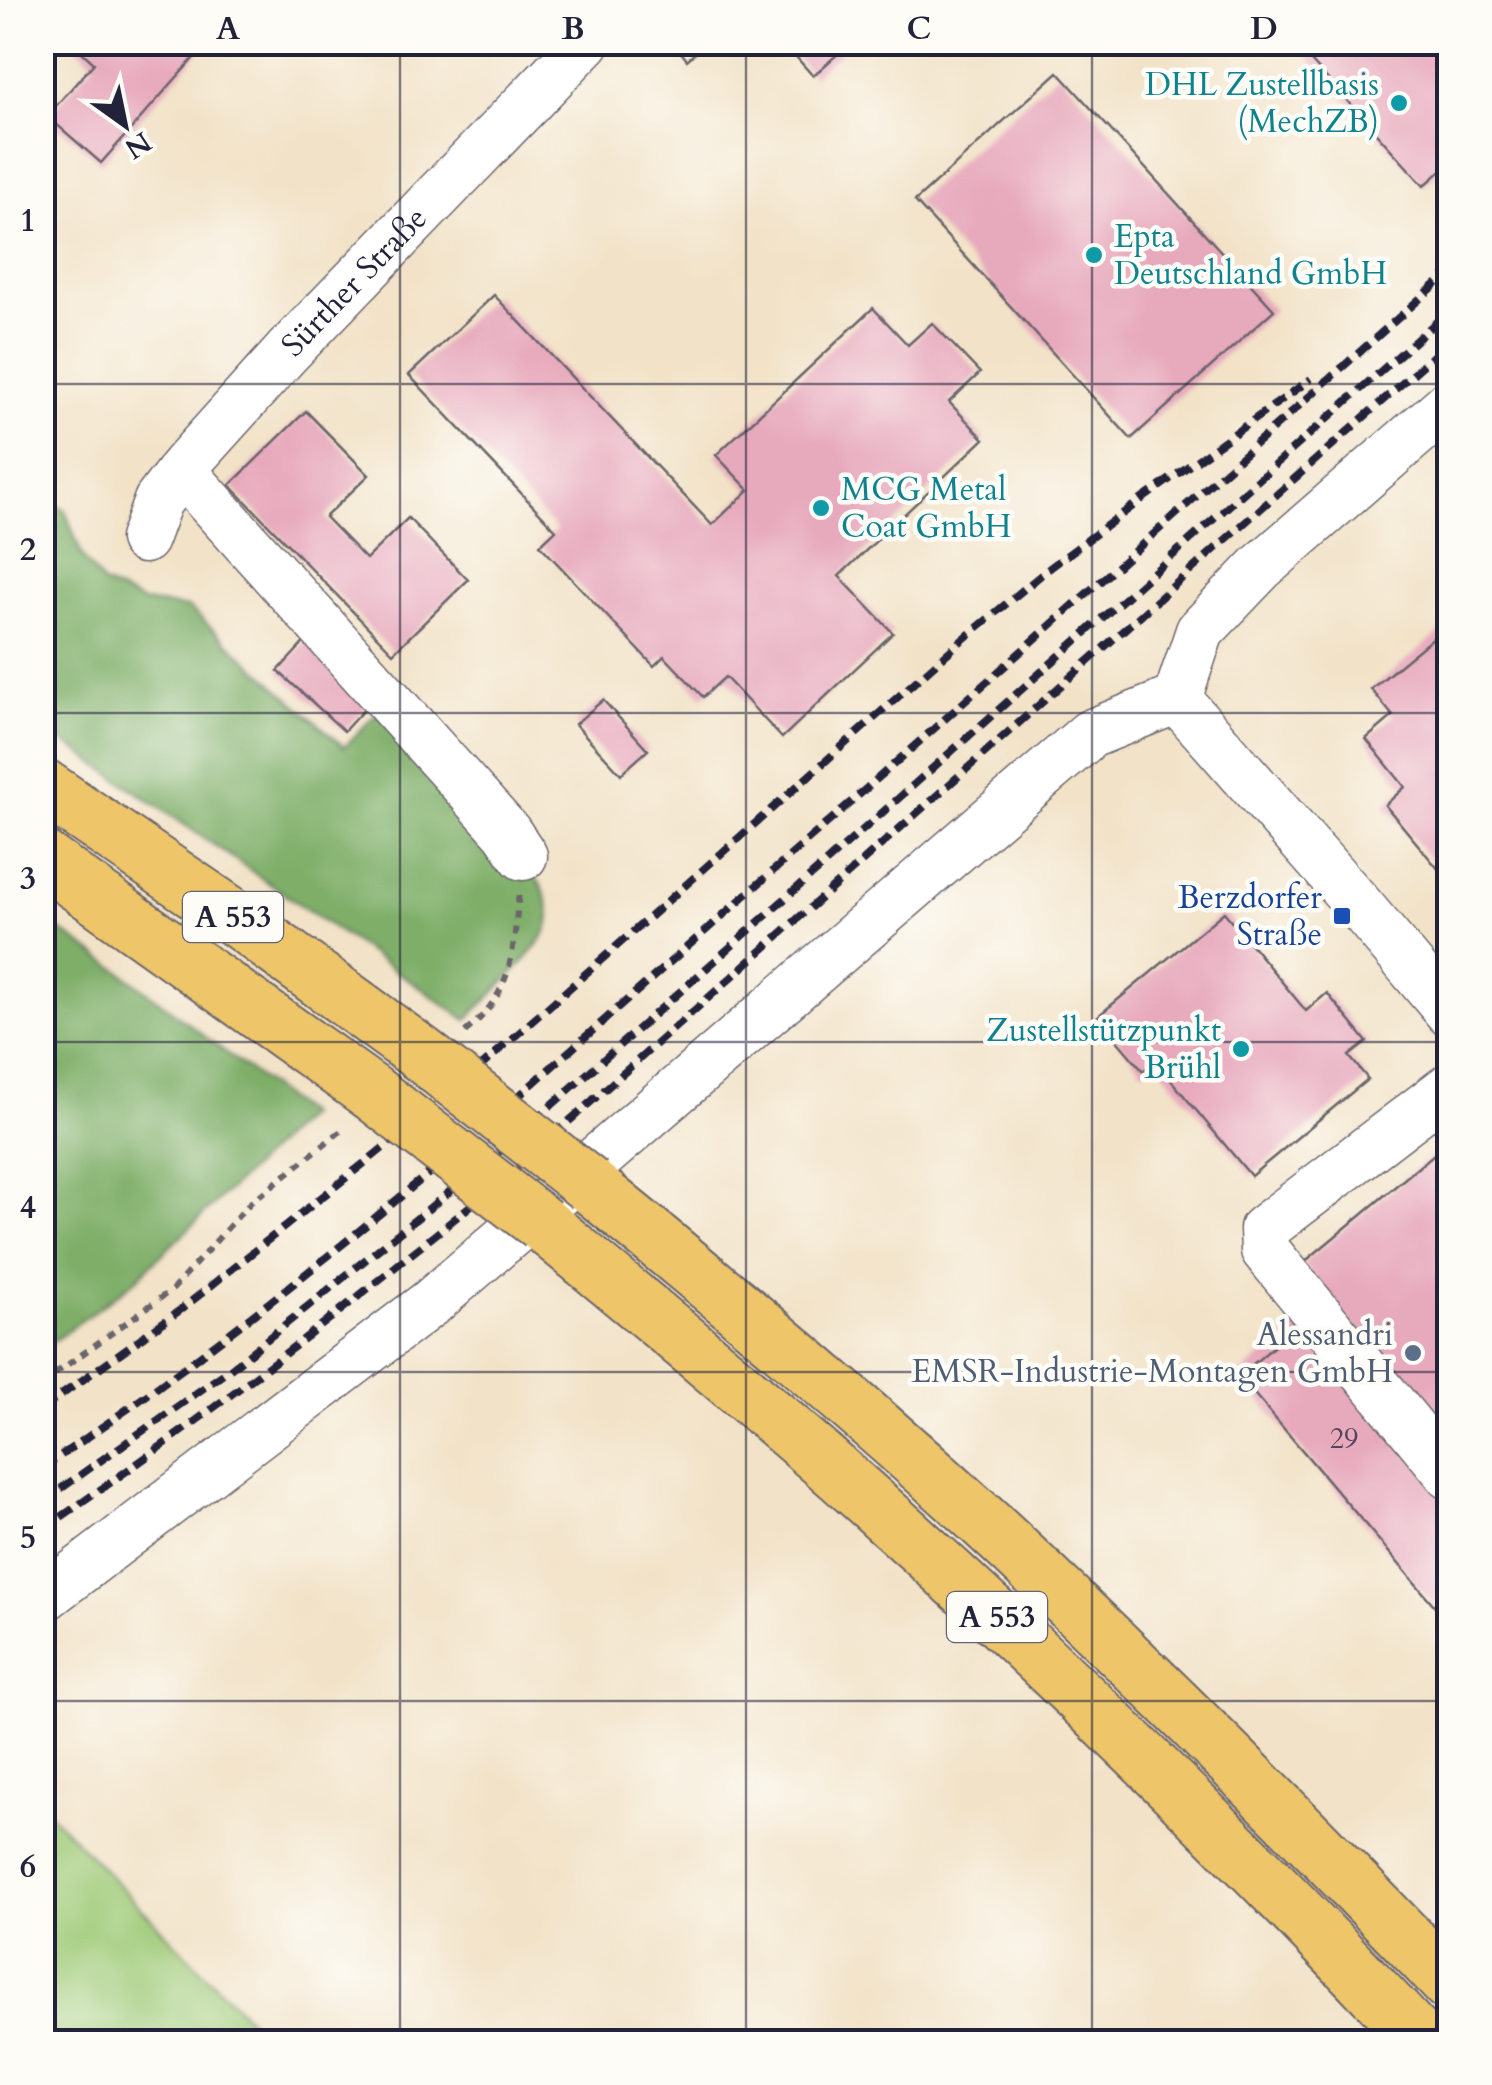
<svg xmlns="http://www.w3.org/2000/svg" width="1492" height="2085" font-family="Cardo,serif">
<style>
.green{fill:#9eca77;stroke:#607659;stroke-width:2.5}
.forest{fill:#7eae68;stroke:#506852;stroke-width:2.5}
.building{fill:#e7a9bc}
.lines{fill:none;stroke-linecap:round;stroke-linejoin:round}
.minor-casing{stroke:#6b656c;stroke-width:51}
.highway-casing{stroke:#6b656c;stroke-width:59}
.path{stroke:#6b656c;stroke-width:6;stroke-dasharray:8 8;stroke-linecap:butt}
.minor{stroke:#fff;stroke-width:48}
.highway{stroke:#eec569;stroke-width:55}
.rail{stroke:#22223b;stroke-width:8;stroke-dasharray:15 8;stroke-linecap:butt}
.highway-bridge-casing{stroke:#6b656c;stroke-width:59;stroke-linecap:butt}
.highway-bridge{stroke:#eec569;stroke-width:55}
.grid{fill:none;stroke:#22223b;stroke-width:2.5;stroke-opacity:0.55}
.culture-dot{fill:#0f9aa8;stroke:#fdfcf7;stroke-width:4}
.transit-dot{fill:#1a4fb4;stroke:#fdfcf7;stroke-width:4}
.service-dot{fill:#5c6f8a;stroke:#fdfcf7;stroke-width:4}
.labels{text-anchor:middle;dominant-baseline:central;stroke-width:9;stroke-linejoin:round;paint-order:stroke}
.number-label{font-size:28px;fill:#53445b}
.shield{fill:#fdfcf7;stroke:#646373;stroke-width:2.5}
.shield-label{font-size:30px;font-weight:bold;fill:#22223b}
.culture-label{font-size:32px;fill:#0d838f;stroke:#fdfcf7;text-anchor:end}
.street-label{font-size:32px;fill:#22223b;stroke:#fdfcf7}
.transit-label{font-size:32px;fill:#164399;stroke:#fdfcf7;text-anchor:end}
.service-label{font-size:32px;fill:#4e5e75;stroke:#fdfcf7;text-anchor:end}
.neatline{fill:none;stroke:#22223b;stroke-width:4}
.grid-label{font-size:32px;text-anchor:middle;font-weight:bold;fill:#22223b}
</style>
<rect width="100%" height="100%" fill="#fdfcf7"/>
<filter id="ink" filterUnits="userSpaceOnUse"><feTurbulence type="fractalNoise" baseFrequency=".01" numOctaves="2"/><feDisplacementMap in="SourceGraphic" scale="20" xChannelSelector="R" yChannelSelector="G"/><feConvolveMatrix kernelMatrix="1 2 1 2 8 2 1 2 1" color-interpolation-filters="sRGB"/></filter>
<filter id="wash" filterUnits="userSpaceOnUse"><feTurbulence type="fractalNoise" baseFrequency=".0048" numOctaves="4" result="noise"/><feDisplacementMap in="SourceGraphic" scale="40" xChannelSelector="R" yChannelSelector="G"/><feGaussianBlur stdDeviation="2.25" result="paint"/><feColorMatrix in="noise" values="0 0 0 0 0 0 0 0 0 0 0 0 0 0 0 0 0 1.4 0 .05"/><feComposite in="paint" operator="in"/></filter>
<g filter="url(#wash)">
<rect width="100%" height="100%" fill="#f2e2c7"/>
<!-- green -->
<path class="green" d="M42,1807H43L271,2042H186L168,2036L149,2042H43Z"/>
<!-- forest -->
<g class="forest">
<path d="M42,498L65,510L82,556L103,584L143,602L189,608L344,747L393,697L541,885C546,897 552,911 549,924C544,946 485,1001 467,1020L43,727Z"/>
<path d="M42,918L120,971L307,1115L132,1283L43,1349Z"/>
</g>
<g id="blocks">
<!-- building -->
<g class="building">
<path d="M71,42H208L101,163L47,116L94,63Z"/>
<path d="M673,42H708L687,60Z"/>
<path d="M783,42H831L840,52L813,76Z"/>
<path d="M1294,42H1450V163L1424,186Z"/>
<path d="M1058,72L1274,310L1131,439L915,201Z"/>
<path d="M494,295L712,525L749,490L716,455L873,308L908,345L932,323L980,373L949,402L984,439L839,576L893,633L782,738L725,677L703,697L664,656L654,666L540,545L556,530L409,375Z"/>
<path d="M306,411L369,475L325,517L366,559L408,518L468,580L393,653L230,485Z"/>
<path d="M1450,624V883L1385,805L1405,787L1366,739L1393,716L1371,689Z"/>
<path d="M310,636L376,696L344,731L278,671Z"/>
<path d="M603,700L648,750L621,774L575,724Z"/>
<path d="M1224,912L1306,1011L1327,993L1367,1042L1349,1056L1368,1079L1251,1176L1155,1061L1143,1071L1097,1017Z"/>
<path d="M1445,1145L1450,1150V1442L1302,1264Z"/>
<path d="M1299,1325L1450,1502V1602L1439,1611L1239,1376Z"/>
</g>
</g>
</g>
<g filter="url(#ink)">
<use href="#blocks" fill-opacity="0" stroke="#6b656c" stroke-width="2.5"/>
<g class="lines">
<!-- minor casing -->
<g class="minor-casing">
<g id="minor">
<path d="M181,470L507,832L523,856"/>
<path id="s1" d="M144,539L158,501L186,464L287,352L586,42"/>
<path d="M1177,699L1357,903L1450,1013"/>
<path d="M1450,1087L1264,1229L1265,1250L1450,1475"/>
<path d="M42,1599L433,1301L1090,734L1177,699L1200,631L1261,567L1450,403"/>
</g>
</g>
<!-- highway casing -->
<g class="highway-casing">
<g id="highway">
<path d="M42,786L231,915L420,1053"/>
<path d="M42,858L371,1092"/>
<path d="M589,1185C728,1298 866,1413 998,1535C1153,1680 1303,1830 1450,1984"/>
<path d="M542,1224C655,1317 768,1410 877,1508C1066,1678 1248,1857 1422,2042"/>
</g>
</g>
<!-- path -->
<g class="path">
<path d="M465,1032C515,992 513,949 519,891"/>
<path d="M42,1383L173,1289L250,1203L346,1127"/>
</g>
<!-- minor -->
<use href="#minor" class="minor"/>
<!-- highway -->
<use href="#highway" class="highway"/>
<!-- rail -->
<g class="rail">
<path d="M42,1409L183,1308L442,1101L960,642L1047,570L1145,497L1311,379"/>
<path d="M42,1468C195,1366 338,1250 478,1132L1450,272"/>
<path d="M42,1502L229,1370L500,1151L1450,310"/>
<path d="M42,1530C207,1418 362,1296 515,1169L1450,341"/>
</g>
<!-- highway-bridge casing -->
<g class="highway-bridge-casing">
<g id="highway-bridge">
<path d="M420,1053L589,1185"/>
<path d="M371,1092L542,1224"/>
</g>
</g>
<!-- highway-bridge -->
<use href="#highway-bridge" class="highway-bridge"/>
</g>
</g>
<!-- grid -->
<path class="grid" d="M400,42V2042M746,42V2042M1092,42V2042M42,384H1450M42,713H1450M42,1042H1450M42,1372H1450M42,1701H1450"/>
<!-- markers -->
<g class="culture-dot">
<circle cx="1399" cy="103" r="10"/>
<circle cx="1094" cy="255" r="10"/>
<circle cx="821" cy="508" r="10"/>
<circle cx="1241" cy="1049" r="10"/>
</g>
<rect class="transit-dot" x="1332" y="906" width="20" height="20" rx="5"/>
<circle class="service-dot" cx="1413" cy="1353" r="10"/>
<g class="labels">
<!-- number labels -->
<g class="number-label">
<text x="1344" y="1439">29</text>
</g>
<!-- shield labels -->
<g class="shield">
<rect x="183" y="892" width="100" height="50" rx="8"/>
<rect x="947" y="1592" width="100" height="50" rx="8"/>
</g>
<g class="shield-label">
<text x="233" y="917">A 553</text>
<text x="997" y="1617">A 553</text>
</g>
<!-- culture labels -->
<g class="culture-label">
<text x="1379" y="85">DHL Zustellbasis<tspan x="1379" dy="37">(MechZB)</tspan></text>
<text x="1114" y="237" text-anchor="start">Epta<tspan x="1114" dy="37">Deutschland GmbH</tspan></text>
<text x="841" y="490" text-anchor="start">MCG Metal<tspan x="841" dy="37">Coat GmbH</tspan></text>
<text x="1221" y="1031">Zustellstützpunkt<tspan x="1221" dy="37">Brühl</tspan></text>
</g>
<!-- street labels -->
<g class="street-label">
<text stroke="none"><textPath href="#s1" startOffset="335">Sürther Straße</textPath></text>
</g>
<!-- transit labels -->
<g class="transit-label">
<text x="1322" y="898">Berzdorfer<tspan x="1322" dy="37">Straße</tspan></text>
</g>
<!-- service labels -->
<g class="service-label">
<text x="1393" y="1335">Alessandri<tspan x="1393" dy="37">EMSR-Industrie-Montagen GmbH</tspan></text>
</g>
</g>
<!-- margin -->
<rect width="1492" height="2085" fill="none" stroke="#fdfcf7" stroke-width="110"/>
<!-- north arrow -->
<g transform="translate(125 125) rotate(147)" stroke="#fdfcf7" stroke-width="8" paint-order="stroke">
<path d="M0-8L18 38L0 25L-18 38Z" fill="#22223b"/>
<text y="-15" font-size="28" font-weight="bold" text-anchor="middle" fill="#22223b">N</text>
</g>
<rect x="55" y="55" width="1382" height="1975" class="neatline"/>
<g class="grid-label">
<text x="228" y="39">A</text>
<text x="573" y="39">B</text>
<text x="919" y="39">C</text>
<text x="1264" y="39">D</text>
<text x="28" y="231">1</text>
<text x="28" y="560">2</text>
<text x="28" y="889">3</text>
<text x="28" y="1218">4</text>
<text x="28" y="1548">5</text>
<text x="28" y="1877">6</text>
</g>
</svg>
